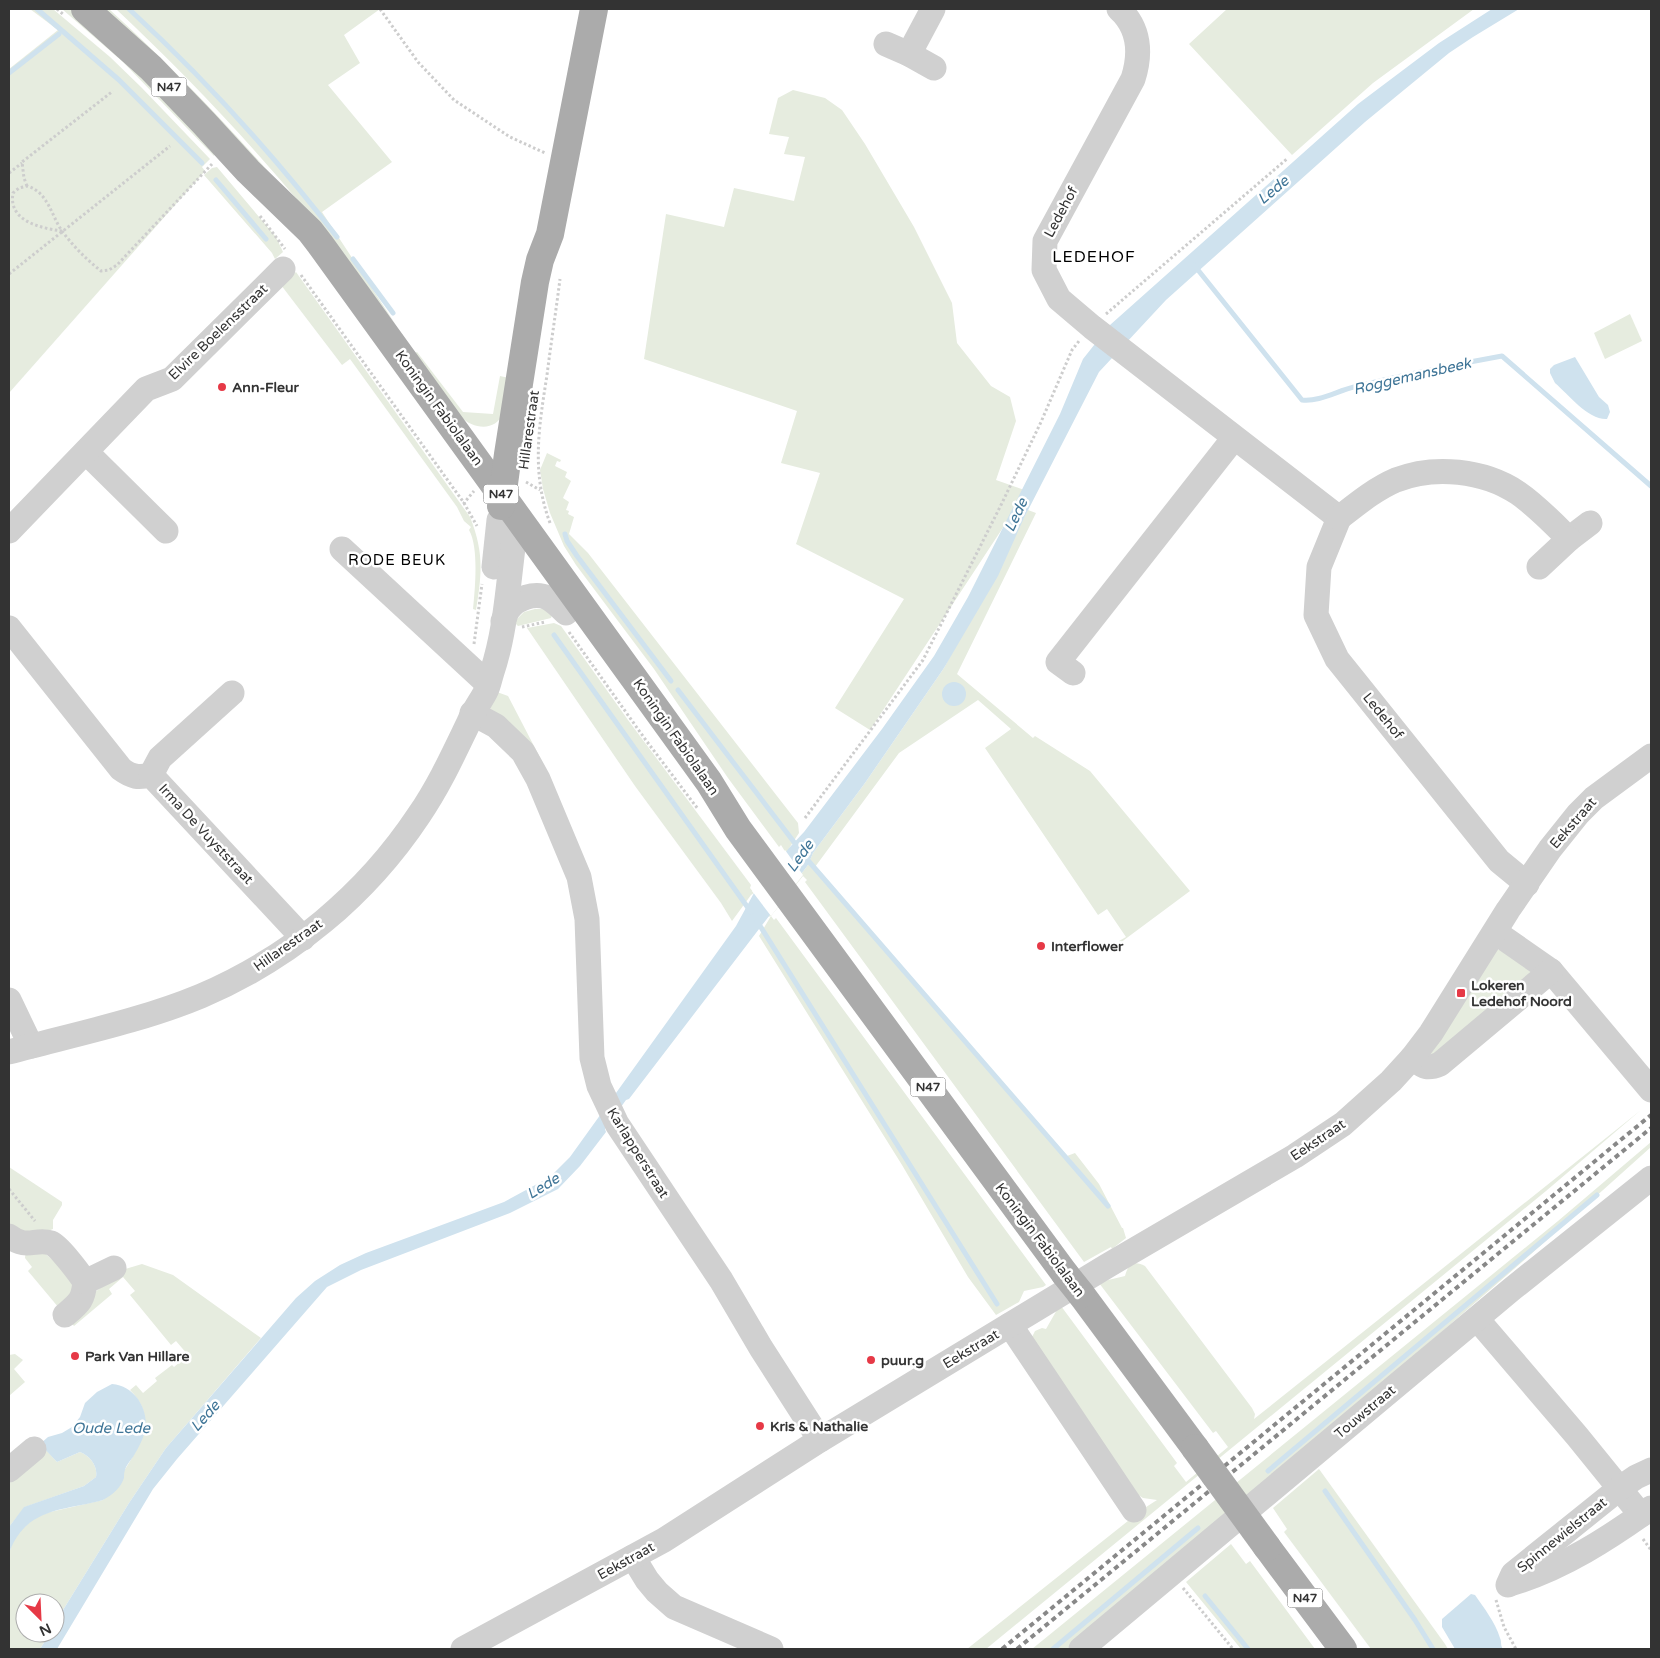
<svg xmlns="http://www.w3.org/2000/svg" width="1660" height="1658" font-family="'Varela Round',sans-serif">
<style>
.green{fill:#e6ecdf}
.water{fill:#cfe2ee}
.pier{fill:#fff}
.lines{fill:none;stroke-linecap:round;stroke-linejoin:round}
.stream{stroke:#cfe2ee;stroke-width:5}
.path{stroke:#cdcdcd;stroke-width:3;stroke-dasharray:2.5 2.5;stroke-linecap:butt}
.minor{stroke:#d0d0d0;stroke-width:25}
.major{stroke:#ababab;stroke-width:28}
.rail{stroke:#888;stroke-width:4;stroke-dasharray:5 4;stroke-linecap:butt}
.major-bridge{stroke:#ababab;stroke-width:28}
.poi-dot{fill:#e63946;stroke:#fff;stroke-width:2}
.labels{text-anchor:middle;dominant-baseline:central;stroke-width:5;stroke-linejoin:round;paint-order:stroke}
.shield{fill:#fff;stroke:#707070;stroke-width:1}
.shield-label{font-size:12px;font-weight:bold;fill:#333}
.street-label{font-size:14px;fill:#333;stroke:#fff}
.poi-label{font-size:14px;font-weight:bold;fill:#333;stroke:#fff;text-anchor:start}
.water-label{font-size:15px;font-style:italic;fill:#3f7597;stroke:#fff}
.neighbourhood-label{font-size:15px;letter-spacing:1px;fill:#000;stroke:#fff}
.quarter-label{font-size:16px;letter-spacing:1px;fill:#000;stroke:#fff}
</style>
<rect width="100%" height="100%" fill="#fff"/>
<!-- green -->
<g class="green">
<path d="M30,9H53L110,57L141,87L210,159L202,167L205,171L9,393V69L58,30Z"/>
<path d="M62,9H71L120,52L215,152L214,156L123,62Z"/>
<path d="M99,9H109C165,60 217,114 268,171Z"/>
<path d="M116,9H380L344,35L360,63L328,85L392,162L322,212L396,325L320,223L305,209C246,138 183,72 116,9Z"/>
<path d="M1227,9H1474L1373,83L1292,155L1189,44Z"/>
<path d="M793,90L825,98L842,110L865,144L914,227L952,303L957,343L991,386L1010,397L1016,421L996,480L1027,491L870,730L835,708L904,599L796,544L820,473L781,463L797,411L644,359L666,214L724,227L734,188L794,201L805,157L784,154L789,137L769,134L778,98Z"/>
<path d="M217,167L276,237L283,252L275,259L272,253L204,175L212,168Z"/>
<path d="M296,272L470,517C484,552 482,573 476,610L473,609C475,589 479,547 469,530L471,527L464,521L457,507L350,359L342,365L281,285Z"/>
<path d="M1630,314L1642,341L1605,359L1594,333Z"/>
<path d="M417,352L463,412L493,414L500,376L509,378C507,389 506,402 503,413C496,432 473,429 461,417L415,353Z"/>
<path d="M547,453L561,460L560,462L557,461L555,466L567,472L565,477L571,481L563,498L569,502L566,510L569,511L568,514L574,517L569,534L588,553L798,823L799,833L786,853L781,845L779,847L728,778L654,669L576,565L564,546L550,513L543,489L540,470Z"/>
<path d="M1028,510L1036,513L957,674L1033,738L1035,736L1090,771L1190,891L1120,943L1119,941L1126,937L1107,909L1098,915L985,748L1011,729L978,700L899,753L815,867L1067,1156L1075,1153L1099,1184L1122,1228H1123L1126,1238L1112,1249L1111,1247L1084,1262L805,882L807,880L803,876L771,916L774,920L776,918L1046,1285L1043,1287L1024,1291L1019,1302L996,1315L968,1277L902,1165L759,936L771,916L768,917L808,865L813,853L865,783L944,668Z"/>
<path d="M535,609H546L552,615L551,618L518,626L514,622L524,612Z"/>
<path d="M554,623L561,626L628,720L751,885L750,888L754,893L751,895L732,921L721,903L635,786L527,628Z"/>
<path d="M497,692L508,696L547,771L493,713L490,708Z"/>
<path d="M1497,950H1505L1530,969V977L1431,1059L1426,1049Z"/>
<path d="M1641,1110L1546,1191L986,1649H967L1143,1509L1157,1500L1143,1498L1135,1493L1032,1337L1035,1331L1042,1328L1046,1329L1058,1308L1061,1306L1177,1463L1174,1466L1186,1482L1228,1447L1216,1431L1213,1433L1099,1283L1104,1281L1125,1276C1128,1264 1134,1260 1145,1266L1252,1408L1255,1414L1254,1419Z"/>
<path d="M1651,1142V1147C1461,1319 1264,1484 1067,1649H1032L1558,1221Z"/>
<path d="M9,1167L62,1202V1205L53,1220V1229C32,1238 29,1234 9,1225Z"/>
<path d="M26,1248H38L73,1276V1293L59,1308L28,1271L32,1267L25,1258Z"/>
<path d="M142,1264L173,1275L261,1338L166,1448L129,1503L55,1623V1603H25V1633H50L40,1649H9V1553L13,1541L19,1532L32,1520L41,1515L50,1512L103,1500L124,1476V1471C141,1443 158,1418 130,1390L136,1385L143,1393L157,1381L155,1378L172,1365L174,1367L188,1355L176,1341L171,1345L130,1295L135,1291L123,1277L109,1289L112,1294L74,1326L66,1316L122,1270Z"/>
<path d="M15,1354L23,1360L14,1369L25,1382L9,1396V1355Z"/>
<path d="M46,1450L57,1462L80,1452C90,1456 98,1466 96,1477L84,1486L25,1507L9,1527V1481Z"/>
<path d="M1319,1469L1445,1644L1448,1649H1371L1284,1532L1287,1529L1273,1508Z"/>
<path d="M1231,1544L1246,1564L1250,1561L1315,1649H1241L1186,1582Z"/>
</g>
<!-- water -->
<g class="water">
<path d="M1492,9H1519L1473,37L1449,53L1365,122L1166,300L1099,372L1024,518L998,576L944,668L865,783L813,853L808,865L629,1099L626,1100L605,1129L606,1132L580,1166L558,1189L510,1213L361,1270L327,1287L177,1459L153,1489L57,1649H40L50,1633H55V1623L129,1503L166,1448L296,1298L315,1281L340,1265L366,1253L504,1202L550,1177L570,1157L736,926L754,893L789,848L804,832L882,729L934,656L968,597L1060,414L1083,359L1110,325L1358,104L1439,43Z"/>
<path d="M1575,357L1599,397L1608,405L1610,412L1607,419C1588,420 1569,395 1555,383L1550,373V369L1554,365Z"/>
<circle cx="954" cy="694" r="12"/>
<path d="M112,1384C123,1385 131,1390 138,1399C152,1421 145,1437 133,1457C130,1461 126,1466 125,1470C124,1473 124,1475 124,1478C120,1489 112,1495 103,1500C63,1511 26,1507 9,1553V1527L24,1507L84,1486L96,1477C98,1466 90,1456 80,1452L57,1462L40,1444L48,1437L62,1433L72,1427L80,1417L85,1403L97,1392Z"/>
<path d="M1471,1594L1475,1595C1484,1608 1495,1622 1500,1638C1502,1642 1500,1645 1503,1649H1455L1442,1627V1619Z"/>
</g>
<!-- pier -->
<path class="pier" d="M785,850L803,875L771,916L752,891Z"/>
<g class="lines">
<!-- stream -->
<g class="stream">
<path d="M37,9L119,80L202,163"/>
<path d="M129,9C205,79 274,155 337,237"/>
<path d="M9,73L59,34"/>
<path d="M216,180L266,239"/>
<path d="M353,259L393,313"/>
<path d="M1194,265L1302,400C1319,402 1337,391 1354,387C1403,375 1452,365 1502,356L1651,486"/>
<path d="M565,534L567,541L577,556L671,681"/>
<path d="M554,635L751,912"/>
<path d="M678,690L797,846"/>
<path d="M805,857L1108,1206"/>
<path d="M757,921L997,1304"/>
<path d="M1268,1471L1597,1195"/>
<path d="M1325,1491L1415,1620L1433,1649"/>
<path d="M1205,1596L1248,1649"/>
<path d="M1053,1649L1198,1528"/>
</g>
<!-- path -->
<g class="path">
<path d="M57,9L64,15"/>
<path d="M380,9L418,62L454,100L510,137L545,153"/>
<path d="M9,173L22,163"/>
<path d="M27,186L24,178L22,162L113,91"/>
<path d="M260,216L285,249"/>
<path d="M62,231C40,228 8,221 13,193L19,188L27,186C48,192 51,215 62,231C73,246 86,259 101,271L109,270L117,265L212,164"/>
<path d="M9,274L170,146"/>
<path d="M301,275L464,503L477,526"/>
<path d="M1106,314L1288,158"/>
<path d="M526,482L540,490"/>
<path d="M465,504L464,503L474,491"/>
<path d="M550,523C531,472 539,426 547,375C551,343 556,311 560,279"/>
<path d="M522,627L545,622"/>
<path d="M569,632L645,739L698,809"/>
<path d="M474,644L482,584"/>
<path d="M805,818L923,660L1002,503L1041,422L1072,350L1079,341"/>
<path d="M9,1189L35,1221"/>
<path d="M1643,1539L1651,1550"/>
<path d="M1183,1588L1233,1649"/>
<path d="M1496,1600L1504,1627L1516,1649"/>
</g>
<!-- minor -->
<g class="minor">
<path d="M1119,9C1140,28 1141,54 1133,79L1045,241L1044,270L1059,299L1092,327L1339,518L1319,567L1316,615L1337,659L1499,861L1527,884"/>
<path d="M886,44L909,54L934,68"/>
<path d="M909,54L933,9"/>
<path d="M86,452L166,531"/>
<path d="M1339,518C1357,504 1375,489 1396,480C1434,465 1484,470 1518,493C1537,506 1553,523 1569,539L1590,523"/>
<path d="M9,531L146,389L172,379L283,269"/>
<path d="M342,549L488,684"/>
<path d="M494,567L499,520"/>
<path d="M1539,567L1569,539"/>
<path d="M503,621C505,617 506,613 508,610C516,598 535,592 548,598C555,602 561,608 566,613"/>
<path d="M9,628L121,769C132,777 138,778 151,775L303,938"/>
<path d="M1073,673L1058,662L1234,438"/>
<path d="M472,713L496,726L523,752L538,779L579,877L587,919L592,1058L599,1086L617,1124L721,1280L761,1348L820,1440"/>
<path d="M151,775L160,758L232,693"/>
<path d="M1495,932L1551,971L1651,1090"/>
<path d="M9,1000L31,1046"/>
<path d="M9,1052C72,1035 141,1021 201,996C290,958 366,895 419,815C439,786 454,753 469,722C473,711 481,701 486,691C489,685 490,678 492,672C506,630 508,584 514,540"/>
<path d="M1412,1058C1423,1066 1426,1070 1440,1064L1551,971"/>
<path d="M9,1236C27,1250 35,1238 51,1243C59,1246 80,1274 85,1282C83,1301 79,1303 65,1315"/>
<path d="M85,1282L114,1268"/>
<path d="M1477,1319L1577,1436L1641,1515"/>
<path d="M1010,1325L1134,1510"/>
<path d="M9,1470L34,1449"/>
<path d="M633,1557L647,1580L657,1592L674,1607L771,1649"/>
<path d="M1513,1583C1563,1568 1609,1538 1651,1508"/>
<path d="M1508,1585L1513,1574L1620,1488L1636,1477L1651,1470"/>
<path d="M463,1649L664,1540L820,1440L1107,1266L1295,1156L1343,1124L1391,1081L1412,1058L1431,1033L1508,910L1550,849L1578,814L1594,798L1651,756"/>
<path d="M1081,1649L1512,1289L1651,1178"/>
</g>
<!-- major -->
<g class="major">
<path d="M85,9L151,68L204,123L248,171L310,231L320,244L709,782L738,829L1065,1274"/>
<path d="M501,506L508,454L535,282L540,260L550,234L594,9"/>
<path d="M1081,1294L1195,1448"/>
<path d="M1267,1547L1343,1649"/>
</g>
<!-- rail -->
<g class="rail">
<path d="M1002,1649L1651,1115"/>
<path d="M1017,1649L1651,1128"/>
</g>
<!-- major-bridge -->
<g class="major-bridge">
<path d="M1065,1274L1081,1294"/>
<path d="M1195,1448L1267,1547"/>
</g>
</g>
<!-- markers -->
<g class="poi-dot">
<circle cx="222" cy="387" r="5"/>
<circle cx="1041" cy="946" r="5"/>
<rect x="1456" y="988" width="10" height="10" rx="2.5"/>
<circle cx="75" cy="1356" r="5"/>
<circle cx="871" cy="1360" r="5"/>
<circle cx="760" cy="1426" r="5"/>
</g>
<g class="labels">
<!-- shield labels -->
<g class="shield">
<rect x="151.5" y="77.5" width="35" height="19" rx="4"/>
<rect x="483.5" y="484.5" width="35" height="19" rx="4"/>
<rect x="910.5" y="1077.5" width="35" height="19" rx="4"/>
<rect x="1287.5" y="1588.5" width="35" height="19" rx="4"/>
</g>
<g class="shield-label">
<text x="169" y="87">N47</text>
<text x="501" y="494">N47</text>
<text x="928" y="1087">N47</text>
<text x="1305" y="1598">N47</text>
</g>
<!-- street labels -->
<g class="street-label">
<text transform="translate(1061 212) rotate(-62)">Ledehof</text>
<text transform="translate(218 332) rotate(-44)">Elvire Boelensstraat</text>
<text transform="translate(439 408) rotate(54)">Koningin Fabiolalaan</text>
<text transform="translate(529 430) rotate(-82)">Hillarestraat</text>
<text transform="translate(1383 716) rotate(51)">Ledehof</text>
<text transform="translate(676 737) rotate(55)">Koningin Fabiolalaan</text>
<text transform="translate(1573 823) rotate(-49)">Eekstraat</text>
<text transform="translate(206 834) rotate(47)">Irma De Vuyststraat</text>
<text transform="translate(288 945) rotate(-35)">Hillarestraat</text>
<text transform="translate(1318 1140) rotate(-34)">Eekstraat</text>
<text transform="translate(638 1153) rotate(58)">Karlapperstraat</text>
<text transform="translate(1040 1240) rotate(53)">Koningin Fabiolalaan</text>
<text transform="translate(971 1349) rotate(-31)">Eekstraat</text>
<text transform="translate(1365 1412) rotate(-40)">Touwstraat</text>
<text transform="translate(1562 1535) rotate(-39)">Spinnewielstraat</text>
<text transform="translate(626 1561) rotate(-29)">Eekstraat</text>
</g>
<!-- poi labels -->
<g class="poi-label">
<text x="232" y="387">Ann-Fleur</text>
<text x="1051" y="946">Interflower</text>
<text x="1471" y="985">Lokeren<tspan x="1471" dy="16">Ledehof Noord</tspan></text>
<text x="85" y="1356">Park Van Hillare</text>
<text x="881" y="1360">puur.g</text>
<text x="770" y="1426">Kris &amp; Nathalie</text>
</g>
<!-- water labels -->
<g class="water-label">
<text transform="translate(1273 190) rotate(-40)">Lede</text>
<text transform="translate(1412 376) rotate(-13)">Roggemansbeek</text>
<text transform="translate(1016 515) rotate(-65)">Lede</text>
<text transform="translate(800 856) rotate(-54)">Lede</text>
<text transform="translate(543 1186) rotate(-32)">Lede</text>
<text transform="translate(205 1416) rotate(-48)">Lede</text>
<text x="111" y="1428">Oude Lede</text>
</g>
<!-- neighbourhood labels -->
<g class="neighbourhood-label">
<text x="397" y="560">RODE BEUK</text>
</g>
<!-- quarter labels -->
<g class="quarter-label">
<text x="1094" y="257">LEDEHOF</text>
</g>
</g>
<!-- border -->
<rect width="1660" height="1658" fill="none" stroke="#333333" stroke-width="20"/>
<!-- north arrow -->
<g transform="translate(40 1618) rotate(156)"><circle r="24" fill="#ffffff" stroke="#adadad"/>
<path d="M0-4L9 19L0 12L-9 19Z" fill="#e63946"/>
<text y="-8" font-size="14" font-weight="bold" text-anchor="middle" fill="#333333">N</text>
</g>
</svg>
